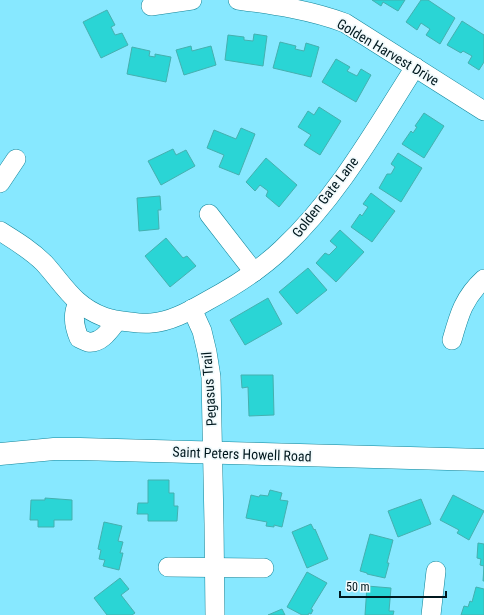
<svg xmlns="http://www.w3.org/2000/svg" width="484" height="615" font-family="'Roboto Condensed',sans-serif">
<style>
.building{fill:#2ad5d5;stroke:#45b0af}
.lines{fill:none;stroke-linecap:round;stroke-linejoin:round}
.minor-casing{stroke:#108499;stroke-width:20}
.major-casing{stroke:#108499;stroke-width:23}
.minor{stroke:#fff;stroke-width:19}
.major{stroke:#fff;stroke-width:22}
.labels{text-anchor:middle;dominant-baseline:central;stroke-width:3.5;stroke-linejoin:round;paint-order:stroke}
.street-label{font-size:14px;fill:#00181e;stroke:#f1fafc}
</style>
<rect width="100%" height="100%" fill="#87e8ff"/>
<!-- building -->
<g class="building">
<path d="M372,0H405L398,11L383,2L381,6Z"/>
<path d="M421,0H428L455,18L440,44L426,35L430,29L421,23L417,30L406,22Z"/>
<path d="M107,10L115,25L111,27L115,35L122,33L128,45L101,58L83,22Z"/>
<path d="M462,21L484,35V62L479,70L468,63L472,56L463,51L461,53L447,45Z"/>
<path d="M254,34L267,36L263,66L225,60L228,35L244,37V40L253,41Z"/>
<path d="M280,42L296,46L295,49L304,51L306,43L319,47L311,77L273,68Z"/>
<path d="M191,46L192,51L211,46L216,65L184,75L176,50Z"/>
<path d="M132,47L150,51L149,56L155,57V54L171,57L166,82L127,74Z"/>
<path d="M336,59L350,67L347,71L357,76L361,69L371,75L356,102L322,82Z"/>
<path d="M319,107L341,121L320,155L304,145L311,135L298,127L308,111L314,115Z"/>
<path d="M424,113L444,126L424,158L402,144L411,131L413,133L417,127L415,126Z"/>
<path d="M241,128L255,134L239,175L219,167L224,155L207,148L214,130L236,139Z"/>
<path d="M173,149L176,155L186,150L195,166L161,185L148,161Z"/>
<path d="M398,153L422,168L401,202L379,188L387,174H391L395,167L391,164Z"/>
<path d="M266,158L297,185L279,207L266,196L268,191L260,185L255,191L246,182Z"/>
<path d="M371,193L395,211L372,242L351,227L360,214L362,216L368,207L363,204Z"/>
<path d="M160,196L161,210H158L159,229L139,231L137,198Z"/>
<path d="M340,230L364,252L336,282L316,263L325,253L329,255L337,247L330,241Z"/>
<path d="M166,238L183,258L187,256L196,266L170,287L145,256Z"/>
<path d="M308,268L327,290L297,314L279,292Z"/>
<path d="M268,298L282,324L245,345L230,320Z"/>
<path d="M241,375H273L274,415L249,416L248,387L242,388Z"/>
<path d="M148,480H169V493H174V506H178L177,521H148V514H137L138,503H148Z"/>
<path d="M270,490L282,493L280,500L288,501L282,527L274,525V527L266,526L267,522L246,518L251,495L259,497L260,495L268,496Z"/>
<path d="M453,495L484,511L469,540L457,533L459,530L440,520Z"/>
<path d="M45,498L72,500V520H54V527H38V520H30L31,500H45Z"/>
<path d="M421,499L431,524L398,537L388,511Z"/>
<path d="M104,522L122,526L118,541L123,542L120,553H123L119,570L103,566L105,560L99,559L101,550L98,549Z"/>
<path d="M311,524L314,530L315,529L328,559L307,568L292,532Z"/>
<path d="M370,534L393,540L387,563H389L385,578L367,574V573L360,571Z"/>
<path d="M478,543L484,544V581H483L484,566L480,565L481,559L477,558Z"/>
<path d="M307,572L327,583L311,609L313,610L311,614L309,613L308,615H302L287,607Z"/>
<path d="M120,578L129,589L121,595L135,613L132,615H107L94,598Z"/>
<path d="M367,586L391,588L389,611H394L393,615H365Z"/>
<path d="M476,587L484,589V615H461L464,606L468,607L470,601L472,602Z"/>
<path d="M282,609L285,615H268Z"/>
</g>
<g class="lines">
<!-- minor casing -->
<g class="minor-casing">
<g id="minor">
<path d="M238,0C275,5 310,10 345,23L484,111"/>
<path d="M151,6L192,0"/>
<path d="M0,183L16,159"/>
<path d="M209,214L254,272"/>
<path d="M0,231C16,241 31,250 44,263C64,285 74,306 104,317C112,320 121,321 130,322C137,323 144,324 151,323C171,322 191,310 207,301C233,287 260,270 282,249C337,198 375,130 415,67"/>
<path d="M78,303C72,314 74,326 79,338C81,339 85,341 88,342C101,344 110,330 117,321"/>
<path d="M192,309L202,331L207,352L211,377L214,524L215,615"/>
<path d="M452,340C459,315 464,297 484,279"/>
<path d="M168,567L264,568"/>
<path d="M431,615L436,571"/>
</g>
</g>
<!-- major casing -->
<g class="major-casing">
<path id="major" d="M0,454L54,449H80L484,460"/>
</g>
<!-- minor -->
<use href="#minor" class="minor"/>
<!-- major -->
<use href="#major" class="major"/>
</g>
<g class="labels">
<!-- street labels -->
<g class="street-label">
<text transform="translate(388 52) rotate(31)">Golden Harvest Drive</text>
<text transform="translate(325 197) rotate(-52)">Golden Gate Lane</text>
<text transform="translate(209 389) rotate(-94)">Pegasus Trail</text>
<text transform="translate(242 454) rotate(2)">Saint Peters Howell Road</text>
</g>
</g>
<!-- scale -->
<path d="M340 591v6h106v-6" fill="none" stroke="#00181e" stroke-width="2"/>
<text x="346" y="591" font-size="12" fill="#00181e" stroke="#f1fafc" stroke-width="3" paint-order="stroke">50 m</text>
</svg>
